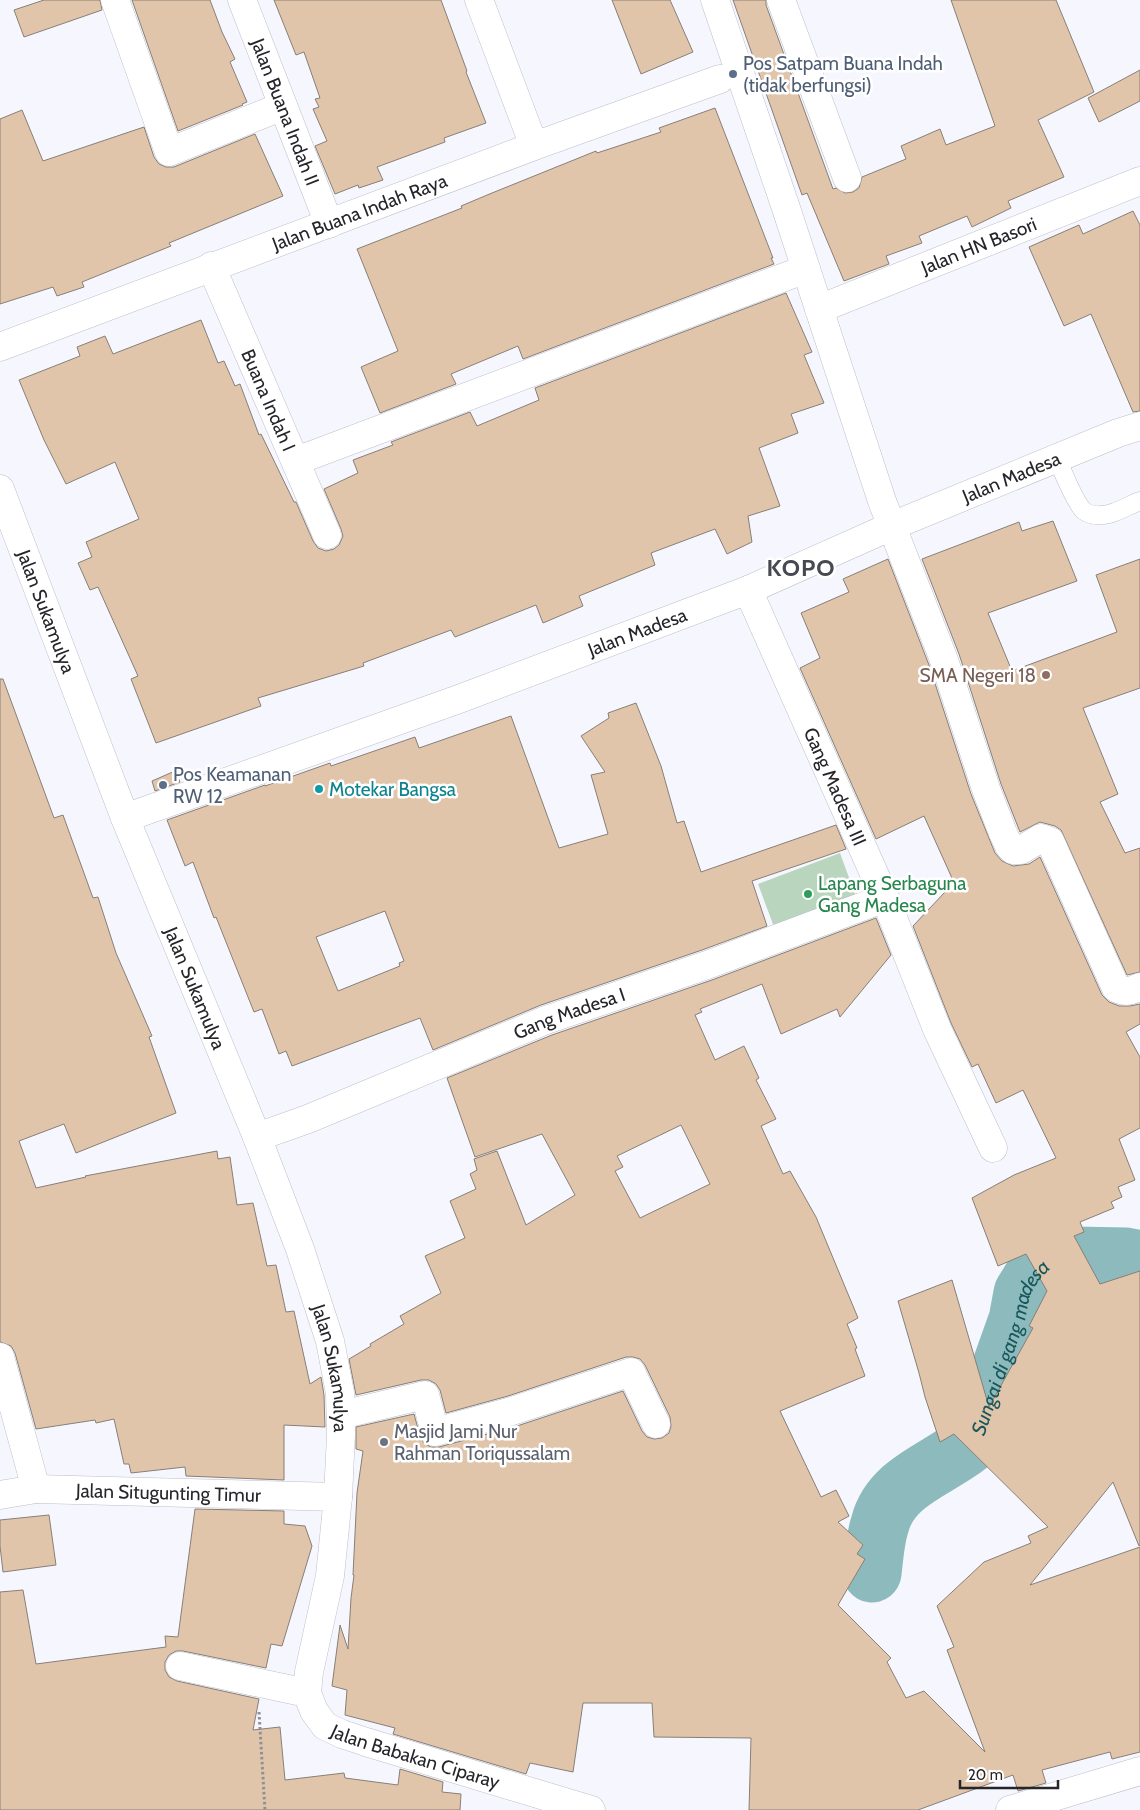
<svg xmlns="http://www.w3.org/2000/svg" width="1140" height="1810" font-family="Cabin,sans-serif">
<style>
.green{fill:#bad5bd}
.lines{fill:none;stroke-linecap:round;stroke-linejoin:round}
.river{stroke:#8dbabc;stroke-width:59}
.building{fill:#e1c5ab;stroke:#877f77;fill-rule:evenodd}
.lane-casing{stroke:#bdbfca;stroke-width:19}
.street-casing{stroke:#bdbfca;stroke-width:29}
.secondary-casing{stroke:#bdbfca;stroke-width:29}
.path{stroke:#8f9096;stroke-width:3;stroke-dasharray:2.5 2.5;stroke-linecap:butt}
.lane{stroke:#fff;stroke-width:18}
.street{stroke:#fff;stroke-width:28}
.secondary{stroke:#fff;stroke-width:28}
.service-dot{fill:#5c6f8a;stroke:#fff;stroke-width:2}
.education-dot{fill:#8d6e63;stroke:#fff;stroke-width:2}
.culture-dot{fill:#0f9aa8;stroke:#fff;stroke-width:2}
.leisure-dot{fill:#2e9e5b;stroke:#fff;stroke-width:2}
.worship-dot{fill:#6b7280;stroke:#fff;stroke-width:2}
.labels{text-anchor:middle;dominant-baseline:central;stroke-width:5;stroke-linejoin:round;paint-order:stroke}
.service-label{font-size:19px;fill:#4e5e75;stroke:#fff;text-anchor:start}
.street-label{font-size:19px;fill:#25252a;stroke:#fff}
.education-label{font-size:19px;fill:#785e54;stroke:#fff;text-anchor:end}
.culture-label{font-size:19px;fill:#0d838f;stroke:#fff;text-anchor:start}
.leisure-label{font-size:19px;fill:#27864d;stroke:#fff;text-anchor:start}
.worship-label{font-size:19px;fill:#5b616d;stroke:#fff;text-anchor:start}
.water-label{font-size:20px;font-style:italic;fill:#18575a;stroke:#fff}
.district-label{font-size:24px;font-weight:bold;letter-spacing:1px;fill:#474852;stroke:#fff}
</style>
<rect width="100%" height="100%" fill="#f6f7fe"/>
<!-- green -->
<path class="green" d="M840,853L859,905L777,935L758,884Z"/>
<g class="lines">
<!-- river -->
<path class="river" id="s1" d="M872,1573C874,1557 875,1539 880,1524C892,1478 945,1468 976,1438L1018,1320L1023,1293L1034,1275L1044,1265L1057,1259L1073,1256L1126,1257L1140,1260"/>
</g>
<!-- building -->
<g class="building">
<path d="M44,0H100L102,10L24,37L14,10Z"/>
<path d="M132,0H210L222,32L235,59L230,62L247,102L242,104L243,105L178,131Z"/>
<path d="M274,0H441L467,71L466,72L486,123L444,138L445,142L377,167L383,180L359,188L358,185L335,194L315,146L327,141L313,109L319,107L315,99L320,98L304,52L296,55Z"/>
<path d="M612,0H670L693,52L641,74Z"/>
<path d="M733,0H766V5L833,189L836,188L845,193L853,192L859,188L862,177L906,159L901,146L940,129L946,145L995,126L951,0H1056L1094,92L1038,120L1064,177L1008,201L1011,208L972,227L967,216L919,236L922,243L886,256L889,264L844,281L807,193L802,195Z"/>
<path d="M1140,70V101L1099,122L1088,98Z"/>
<path d="M715,108L773,258H771L774,264L523,359L518,346L451,374L456,384L380,413L361,367L398,351L357,249L462,208L461,206L492,193L596,151L597,153L661,132L659,128Z"/>
<path d="M22,110L43,161L144,127L154,157L159,164L166,167H174L255,134L283,196L169,243L171,246L82,282L84,287L57,296L53,287L0,304V119Z"/>
<path d="M1133,211L1140,225V411L1133,412L1091,314L1064,326L1029,247L1079,225L1083,234Z"/>
<path d="M786,293L812,352L804,355L824,403L791,414L798,433L759,448L780,506L748,516L752,542L727,554L715,529L651,553L655,565L579,596L583,606L543,623L536,605L455,637L451,630L363,663L364,666L258,698L261,706L156,743L131,679L138,676L98,587L90,590L78,563L92,557L86,542L139,519L115,462L66,484L44,440L19,380L80,356L77,347L105,336L113,354L201,320L218,363L224,361L235,386L240,384L259,435L261,434L294,502H296L313,541L318,548L326,551L334,549L339,545L343,536L341,529L324,489L358,473L353,460L393,445L391,442L470,412L477,426L539,400L535,388Z"/>
<path d="M1053,521L1077,581L988,613L1012,671L1117,632L1096,575L1140,559V688L1083,708L1118,794L1100,802L1125,853L1140,848V972L1127,975L1061,830L1055,826L1040,822L1020,832L1001,784L959,654L922,559L1019,522L1022,531Z"/>
<path d="M888,559L929,665L971,794L995,853L1002,861L1013,866L1029,864L1040,857L1102,995L1109,1002L1119,1006H1130L1140,1004V1024L1126,1032L1140,1057V1128L1119,1139L1135,1180L1118,1187L1122,1197L1111,1202L1114,1208L1080,1222L1084,1232L1074,1236L1100,1284L1140,1271V1545L1139,1546L1113,1482L1030,1585L1140,1547V1752L1112,1759L1110,1752L1042,1770L1046,1783L1018,1791L1013,1775L918,1810H749L751,1738L654,1737L652,1703H583L573,1772L530,1763L526,1774L393,1734L395,1728L345,1715L347,1690L332,1686L340,1625L348,1649L351,1598L354,1575H353L357,1493L363,1451L356,1449V1427L414,1414L420,1436L424,1443L431,1447H439L517,1426L623,1391L642,1431L647,1437L654,1439L662,1438L669,1433L671,1426L670,1417L645,1365L640,1359L633,1357H626L508,1396L446,1413L440,1390L436,1384L429,1380H421L356,1395L349,1359L371,1346L370,1344L404,1324L400,1316L441,1293L425,1256L465,1238L450,1201L476,1189L470,1174L477,1170L474,1159L497,1151L526,1225L575,1195L542,1134L475,1157L447,1078L552,1035L712,980L876,918L891,955L840,1017L837,1009L781,1034L762,984L700,1009L702,1012L695,1015L715,1060L744,1046L759,1078L756,1080L776,1119L761,1126L783,1174L790,1171L816,1217L858,1318L847,1324L857,1348L855,1349L865,1376L780,1411L821,1497L836,1490L849,1516L838,1522L863,1545L857,1554L865,1559L838,1605L891,1658L887,1662L906,1698L924,1691L985,1752L947,1650L954,1647L937,1606L984,1562L1031,1543L1028,1536L1048,1527L954,1434L940,1442L925,1397L919,1373L898,1301L952,1280L989,1407L1033,1328L1029,1326L1047,1291L1026,1254L998,1266L972,1198L1014,1175L1056,1158L1023,1090L996,1103L978,1064L972,1067L951,1023L913,926L945,892L956,887L924,816L876,839L800,668L820,658L801,613L849,592L843,579ZM681,1125L710,1184L640,1218L615,1171L623,1167L617,1156Z"/>
<path d="M0,679H3L54,818L63,815L93,898L98,897L116,953L152,1036L149,1037L176,1113L76,1153L64,1124L19,1141L36,1188L86,1177L85,1176L217,1151L218,1159L230,1157L237,1205L253,1203L267,1266L276,1265L286,1312L294,1311L310,1384L321,1377L324,1395L325,1427L284,1425V1480L186,1476L185,1467L131,1473L129,1464H124L114,1419L96,1423L95,1420L36,1429L15,1353L11,1346L0,1342Z"/>
<path d="M636,703L661,766L677,823L684,821L701,872L836,825L846,849L752,881L767,926L702,950L541,1005L433,1050L420,1018L292,1066L286,1051L279,1054L262,1009L254,1012L216,917L214,918L193,862L185,866L167,820L265,785V786L330,763L331,766L415,737L419,748L511,716L559,848L608,834L591,775L605,772L581,736L609,718L608,713ZM385,911L404,961L399,963L400,966L338,991L316,937Z"/>
<path d="M175,771L180,782L155,791L152,781Z"/>
<path d="M195,1509L284,1511V1524L305,1526L312,1546L282,1646L271,1644L266,1668L183,1651H176L169,1655L165,1662V1670L169,1677L177,1681L259,1699L253,1730L280,1727L285,1780L344,1773L345,1778L398,1785L400,1769L443,1782L442,1792L461,1794L460,1810H0V1592L23,1590L36,1664L166,1647L165,1636L178,1637Z"/>
<path d="M49,1515L56,1565L3,1572L0,1546V1520Z"/>
</g>
<g class="lines">
<!-- lane casing -->
<g class="lane-casing">
<path id="lane" d="M1057,458C1062,470 1075,503 1084,511C1092,517 1106,516 1115,512C1123,509 1132,504 1140,501"/>
</g>
<!-- street casing -->
<g class="street-casing">
<g id="street">
<path d="M115,0L169,152L283,106"/>
<path id="s2" d="M242,0L329,224"/>
<path d="M479,0L534,146"/>
<path d="M715,0L786,208L882,501L944,660L986,789L1003,833L1009,846L1013,850H1021L1041,838L1050,841L1116,988C1124,993 1131,991 1140,987"/>
<path d="M781,0L847,178"/>
<path id="s3" d="M211,266L327,535"/>
<path id="s4" d="M819,309L1140,181"/>
<path id="s5" d="M0,347L537,145L720,79"/>
<path d="M296,461L806,269"/>
<path id="s6" d="M0,489L125,818L257,1137L300,1249L330,1341L340,1393L341,1434L338,1497"/>
<path id="s7" d="M748,590L885,898L937,1029L993,1148"/>
<path id="s8" d="M125,818L459,699L748,590L892,526L1118,433L1140,426"/>
<path id="s9" d="M257,1137L308,1119L546,1020L707,965L885,898"/>
<path d="M0,1357L36,1489"/>
<path d="M341,1415L425,1395L435,1432L512,1411L631,1372L656,1424"/>
<path d="M180,1666L307,1693"/>
</g>
</g>
<!-- secondary casing -->
<g class="secondary-casing">
<g id="secondary">
<path id="s10" d="M0,1495L36,1489L338,1497L330,1576L309,1672L307,1693L314,1711L325,1726L342,1734L366,1742L591,1810"/>
<path d="M1010,1810L1140,1771"/>
</g>
</g>
<!-- path -->
<path class="path" d="M259,1712L265,1810"/>
<!-- lane -->
<use href="#lane" class="lane"/>
<!-- street -->
<use href="#street" class="street"/>
<!-- secondary -->
<use href="#secondary" class="secondary"/>
</g>
<!-- markers -->
<g class="service-dot">
<circle cx="733" cy="74" r="5"/>
<circle cx="163" cy="785" r="5"/>
</g>
<circle class="education-dot" cx="1046" cy="675" r="5"/>
<circle class="culture-dot" cx="319" cy="789" r="5"/>
<circle class="leisure-dot" cx="808" cy="894" r="5"/>
<circle class="worship-dot" cx="384" cy="1442" r="5"/>
<g class="labels">
<!-- service labels -->
<g class="service-label">
<text x="743" y="63">Pos Satpam Buana Indah<tspan x="743" dy="22">(tidak berfungsi)</tspan></text>
<text x="173" y="774">Pos Keamanan<tspan x="173" dy="22">RW 12</tspan></text>
</g>
<!-- street labels -->
<g class="street-label">
<text stroke="none"><textPath href="#s2" startOffset="120">Jalan Buana Indah II</textPath></text>
<text stroke="none"><textPath href="#s5" startOffset="384">Jalan Buana Indah Raya</textPath></text>
<text stroke="none"><textPath href="#s4" startOffset="172">Jalan HN Basori</textPath></text>
<text stroke="none"><textPath href="#s3" startOffset="146">Buana Indah I</textPath></text>
<text stroke="none"><textPath href="#s8" startOffset="950">Jalan Madesa</textPath></text>
<text stroke="none"><textPath href="#s6" startOffset="131">Jalan Sukamulya</textPath></text>
<text stroke="none"><textPath href="#s8" startOffset="545">Jalan Madesa</textPath></text>
<text stroke="none"><textPath href="#s7" startOffset="215">Gang Madesa III</textPath></text>
<text stroke="none"><textPath href="#s6" startOffset="536">Jalan Sukamulya</textPath></text>
<text stroke="none"><textPath href="#s9" startOffset="336">Gang Madesa I</textPath></text>
<text stroke="none"><textPath href="#s6" startOffset="941">Jalan Sukamulya</textPath></text>
<text stroke="none"><textPath href="#s10" startOffset="169">Jalan Situgunting Timur</textPath></text>
<text stroke="none"><textPath href="#s10" startOffset="671">Jalan Babakan Ciparay</textPath></text>
</g>
<!-- education labels -->
<g class="education-label">
<text x="1036" y="675">SMA Negeri 18</text>
</g>
<!-- culture labels -->
<g class="culture-label">
<text x="329" y="789">Motekar Bangsa</text>
</g>
<!-- leisure labels -->
<g class="leisure-label">
<text x="818" y="883">Lapang Serbaguna<tspan x="818" dy="22">Gang Madesa</tspan></text>
</g>
<!-- worship labels -->
<g class="worship-label">
<text x="394" y="1431">Masjid Jami Nur<tspan x="394" dy="22">Rahman Toriqussalam</tspan></text>
</g>
<!-- water labels -->
<g class="water-label">
<text stroke="none"><textPath href="#s1" startOffset="279">Sungai di gang madesa</textPath></text>
</g>
<!-- district labels -->
<g class="district-label">
<text x="801" y="567">KOPO</text>
</g>
</g>
<!-- scale -->
<path d="M960 1780v8h98v-8" fill="none" stroke="#25252a" stroke-width="2.5"/>
<text x="968" y="1780" font-size="15" fill="#25252a" stroke="#ffffff" stroke-width="4" paint-order="stroke">20 m</text>
</svg>
